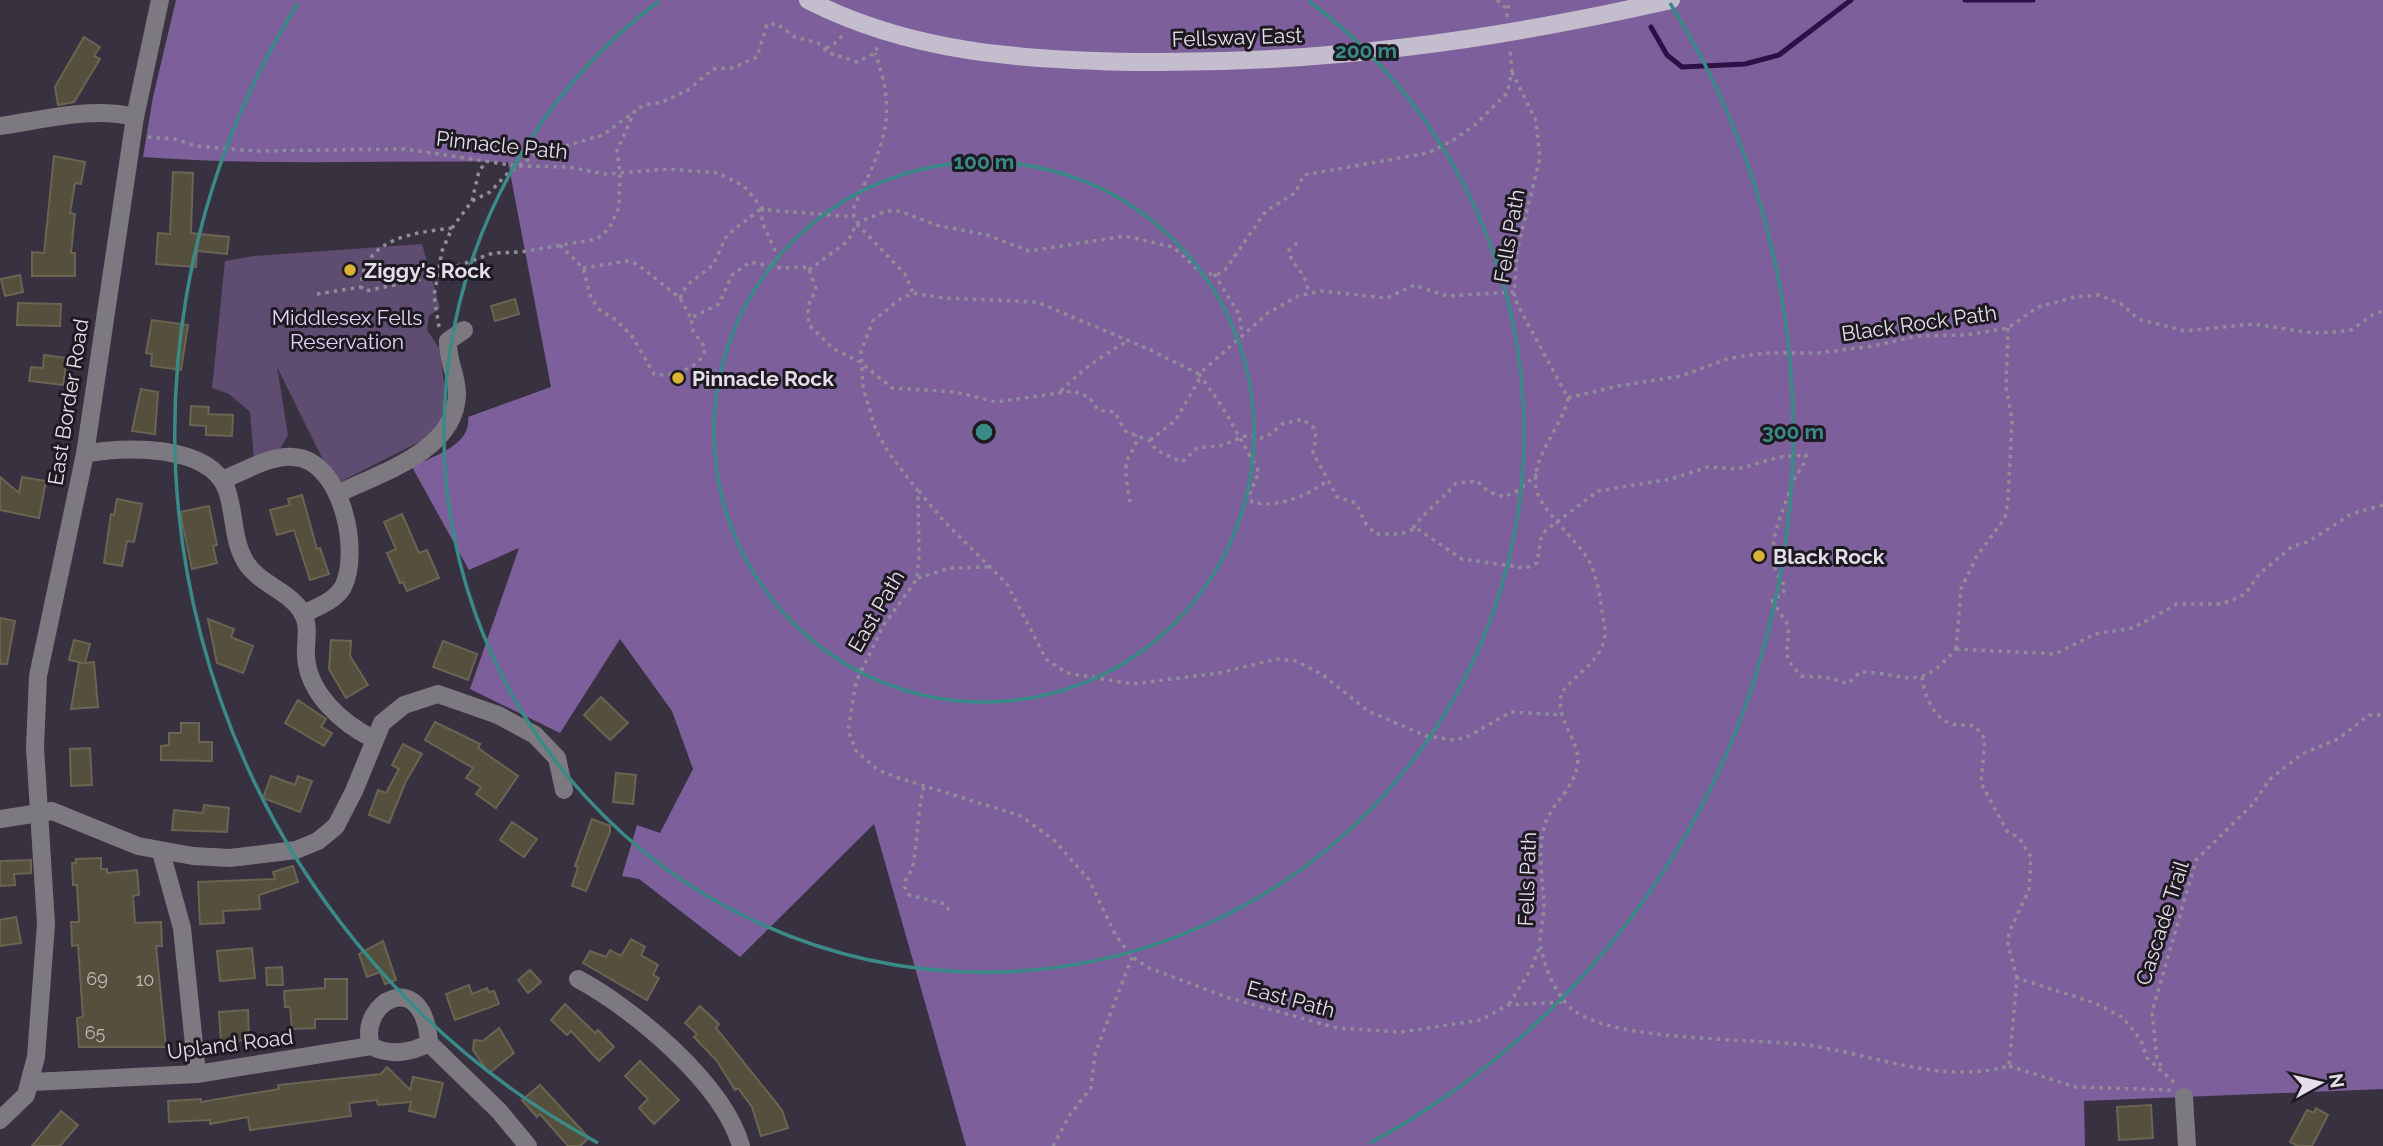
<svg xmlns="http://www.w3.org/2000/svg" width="2383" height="1146" font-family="Raleway,sans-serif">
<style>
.green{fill:#5e4c71}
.forest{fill:#7d5f9c}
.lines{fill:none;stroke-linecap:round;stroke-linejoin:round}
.stream{stroke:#2e0f46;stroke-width:5}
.building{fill:#554f3d;stroke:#6b6452;stroke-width:2}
.path{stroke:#928c98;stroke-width:3.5;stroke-dasharray:3.5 5;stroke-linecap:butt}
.minor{stroke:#7d7981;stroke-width:18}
.major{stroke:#c4bdcd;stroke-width:18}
.ring{fill:none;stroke:#3a8b87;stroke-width:3.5}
.poi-dot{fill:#dab333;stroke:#1e1a22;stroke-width:2.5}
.labels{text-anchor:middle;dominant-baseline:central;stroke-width:6;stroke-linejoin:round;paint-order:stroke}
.number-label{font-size:18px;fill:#c0bbbe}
.street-label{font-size:21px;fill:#e4dfe9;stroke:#1e1a22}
.poi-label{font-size:21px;font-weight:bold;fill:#e4dfe9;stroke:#1e1a22;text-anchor:start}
.park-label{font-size:21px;fill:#e5d4f8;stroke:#1e1a22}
.centre{fill:#3a8b87;stroke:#1e1a22;stroke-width:3.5}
.ring-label{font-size:21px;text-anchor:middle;font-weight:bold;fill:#3a8b87;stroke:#1e1a22;stroke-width:6;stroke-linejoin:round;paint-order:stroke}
</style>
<rect width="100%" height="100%" fill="#383140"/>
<!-- green -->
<path class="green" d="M422,244L440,308L429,316L427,330L439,348L449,414L437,433L340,482L328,470L277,367L288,435L280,449L254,460L250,412L229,394L212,388L225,261L254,256Z"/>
<!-- forest -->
<path class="forest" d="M176,0H2383V1089L2084,1101L2085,1146H966L874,824L740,957L639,879L622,876L637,825L660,833L693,769L672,711L620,639L560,733L470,689L519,548L469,570L412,467C433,456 472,445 468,417L551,387L508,162C386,160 264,166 143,157L153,97Z"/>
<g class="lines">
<!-- stream -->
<g class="stream">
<path d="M1965,0H2033"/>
<path d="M1651,27L1667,55L1682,67L1745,64L1779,55L1851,0"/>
</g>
</g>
<!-- building -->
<g class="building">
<path d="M84,37L100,47L94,56L100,59L74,102L58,105L55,87Z"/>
<path d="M54,156L85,162L81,184L75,183L70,213L75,214L71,253H75V276H32V252L44,253Z"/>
<path d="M173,172L193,173L191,233L229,237L227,254L197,251L196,267L156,264L158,233L170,234Z"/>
<path d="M20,275L23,292L5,296L1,279Z"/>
<path d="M515,299L519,314L495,321L491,306Z"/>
<path d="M18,303L61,304L60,326L17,325Z"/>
<path d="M152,320L188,325L181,370L151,366L152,354L146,353Z"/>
<path d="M44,355L67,358L63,385L29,381L31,367L43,368Z"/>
<path d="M141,389L158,392L155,434L132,431Z"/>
<path d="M191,406L209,407L208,414L233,415L232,436L206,435V426L190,425Z"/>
<path d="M0,477L19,493L22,477L46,481L39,518L0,510Z"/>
<path d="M302,495L317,549L320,548L329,574L310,580L294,530L277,535L270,510L290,505L288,499Z"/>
<path d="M117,499L142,504L134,542L127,541L122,566L104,563L111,514L114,515Z"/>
<path d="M209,506L217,545L213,546L217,563L192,569L180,512Z"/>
<path d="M402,514L419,553L427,550L439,578L407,591L403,582L400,583L387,553L396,549L384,522Z"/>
<path d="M0,618L15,621L7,664H0Z"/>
<path d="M208,619L234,629L231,637L253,646L243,673L217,663Z"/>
<path d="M74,640L90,644L85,663L94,662L98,707L71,709L79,663H83L69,660Z"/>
<path d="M331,640L351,641L350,656L368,685L346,698L329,669Z"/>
<path d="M443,641L477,654L468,680L433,667Z"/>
<path d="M601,697L628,723L610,740L584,715Z"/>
<path d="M298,700L326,719L321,727L332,733L324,746L285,723Z"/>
<path d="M435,722L480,744L478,748L518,776L496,808L476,794L481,787L466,778L473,768L425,740Z"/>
<path d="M181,723H199V742H212V761L161,760V746L169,745V733H181Z"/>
<path d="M403,744L422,754L406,781L389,823L369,815L378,790L386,793L399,769L392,765Z"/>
<path d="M90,748L92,785L71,786L70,749Z"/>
<path d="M616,773L636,775L633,804L613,802Z"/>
<path d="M271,776L295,785L298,776L312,781L300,812L263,798Z"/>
<path d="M204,805L229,808L227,832L172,830L174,810L203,813Z"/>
<path d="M592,819L610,826V832L586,891L572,886L578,867L575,866Z"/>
<path d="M512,822L537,839L524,857L500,840Z"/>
<path d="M101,858V869H107V873L137,870L139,895L133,896L135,923L161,922L162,946H156L166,1047H79L77,1018L83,1017L78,945L72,946L71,922H79V919L77,885H73L72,863H76V859Z"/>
<path d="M31,860V873L14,874L15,885L0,886V861Z"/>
<path d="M293,866L298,882L259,895L260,909L223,911L224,923L200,924L198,882L275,879L273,872Z"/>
<path d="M16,917L21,943L0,946V920Z"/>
<path d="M631,939L645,947L641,955L658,965L653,975L659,978L647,1000L583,963L590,951L606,957L610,950L621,956Z"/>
<path d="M383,941L396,980L385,984L380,972L367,977L359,954Z"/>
<path d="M252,948L255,978L220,981L217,951Z"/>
<path d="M282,967L283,985H267L266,968Z"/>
<path d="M530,970L541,982L528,993L518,980Z"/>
<path d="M325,979H347V1019H315V1028L292,1029L290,1007H285L284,991L325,988Z"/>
<path d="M469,985L472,994L487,988L489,992L494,991L499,1004L455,1020L446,994Z"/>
<path d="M565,1004L595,1033L598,1030L614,1047L599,1061L571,1031L567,1035L551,1020Z"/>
<path d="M700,1006L719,1024L716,1028L782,1110L788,1128L761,1136L752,1107L738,1088L735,1090L717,1061L694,1037L697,1034L685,1023Z"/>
<path d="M248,1010L249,1040L221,1042L219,1012Z"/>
<path d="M499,1028L514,1053L489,1073L473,1050L474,1040L483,1041Z"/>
<path d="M640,1061L679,1100L654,1124L639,1108L648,1099L625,1076Z"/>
<path d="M387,1067L410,1090L413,1077L443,1083L435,1117L409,1111L411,1102L378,1105L377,1100L349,1103L351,1116L250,1130L248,1117L210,1124V1120L169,1122L168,1101L201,1099V1102L279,1089L278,1085L381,1074Z"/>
<path d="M540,1085L589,1138L580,1146H568L540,1114L537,1117L522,1100Z"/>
<path d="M2151,1105L2153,1138L2119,1140L2117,1107Z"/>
<path d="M2316,1108L2328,1115L2312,1146H2298L2290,1142L2307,1110L2314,1113Z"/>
<path d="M61,1111L78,1125L60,1146H32Z"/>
</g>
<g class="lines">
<!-- path -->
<g class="path">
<path d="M1497,0L1507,9"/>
<path d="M1507,17L1509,0"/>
<path d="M826,48L837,42L844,33"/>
<path d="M1512,72L1536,121L1540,158L1517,251L1514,298L1568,398C1562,428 1531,456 1536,488C1540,511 1577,539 1589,561C1597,577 1600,594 1602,612C1604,623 1607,633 1603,644C1597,663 1574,676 1562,692C1553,721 1583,740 1577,767C1572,793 1547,806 1543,832C1538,856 1543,881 1544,906C1544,920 1538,935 1541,948C1545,968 1556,996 1572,1009C1611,1042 1751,1038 1806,1045C1875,1054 1939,1085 2009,1066L2017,978L2095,1003L2122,1017L2141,1040L2147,1058L2176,1084"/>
<path d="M148,137L175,139L196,146L254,151L405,149L518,166L568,167L605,174L668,169L718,173L744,186L762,208L767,210L854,217"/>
<path d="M472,201L479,171L487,161"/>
<path d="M762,208V222L778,257L771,265"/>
<path d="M854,217L853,209C881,148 900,120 875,53"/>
<path d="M857,224L905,274L913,293"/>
<path d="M452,228C413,233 363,238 361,287L366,291L422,279L493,253L521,252L597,239L609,229L619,207L620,173L617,151L635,110L645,105L662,102L688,90L713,69L732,68L757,57L767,24H777L795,37L818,43L829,53L857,62L875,53L878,45"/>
<path d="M1297,243L1289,250C1290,265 1307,271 1308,292"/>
<path d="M560,245L583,268L591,298L600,310L616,320L632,336L654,374C671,378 705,367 705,347L693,331L691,318L719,304L732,275L750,262L781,268L804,267L809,270"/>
<path d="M583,268L627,261L637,264L680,298L691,318"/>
<path d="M809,270L848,241L857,223L886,211H900L936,225L987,235L1029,251L1125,236L1173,247L1203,274H1218L1225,270L1266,211L1295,193L1304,175L1428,153L1452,141L1475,125L1507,93L1512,72L1510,49"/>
<path d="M809,270L816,289L808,306L809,325L834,349L860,362L892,388L955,392L996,402L1073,391L1089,397L1098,410L1115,412L1125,431L1150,441L1156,450L1182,462L1197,448L1220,446L1245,436L1261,438L1271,434L1282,424L1302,419L1314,428L1316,438L1313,453L1328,480"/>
<path d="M1214,274L1239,314L1242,334"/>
<path d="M1514,292L1447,296L1414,285L1387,298L1321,291L1298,296L1268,313L1199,374L1146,348L1037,302L944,298L913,293L900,299L873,321L861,351L863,388L876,430L888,452L918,491L919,555L917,579L883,626L856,682L848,730L856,751L878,770L896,777L1021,816L1055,841L1089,880L1116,936L1132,957L1149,968L1226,997L1337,1028L1401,1032L1481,1020L1508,1005L1564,1002"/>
<path d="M317,294L361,287"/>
<path d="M680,298L686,286L713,265L727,235L762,208"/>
<path d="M439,327L434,296L442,251L452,228L472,201L490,192L508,173L535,155L603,135L631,114"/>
<path d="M1199,374L1223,408L1259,472L1250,494L1252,502C1276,509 1310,495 1328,480L1337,497L1356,503L1366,524L1376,534H1401L1416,528L1462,559L1526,568L1537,563L1541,538L1546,530L1598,491L1671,479L1708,467L1738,469L1779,457L1806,455C1805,467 1796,473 1792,484C1784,510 1767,540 1775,569C1777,576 1783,581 1785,588L1782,595L1772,600L1788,625C1790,652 1779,653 1801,676L1831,678L1848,684L1860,672C1910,673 1917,694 1956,649"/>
<path d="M1061,391C1081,370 1103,355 1128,341"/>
<path d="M1568,398L1618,386L1681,376L1730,358L1766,353H1818L1873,346L1917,336L1966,335L2008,328L2038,307L2075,297L2099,295L2123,305L2138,319L2185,331L2253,324L2313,333L2334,332L2351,330L2377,312H2383"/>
<path d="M1150,440L1175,421L1200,378"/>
<path d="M919,491L942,519L1007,584L1046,659L1067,673L1133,684L1219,673L1277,659L1296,661L1323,675L1368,711L1426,736L1454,740L1467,737L1511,712L1560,715"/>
<path d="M1130,502C1128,491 1124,472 1127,461C1130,451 1138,448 1136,435"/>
<path d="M1413,528C1426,510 1442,500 1456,483L1477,481L1489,492L1504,497L1519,490L1537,474"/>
<path d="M918,578L950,568L988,567"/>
<path d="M1956,649L2055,654L2095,634L2133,628L2177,604H2220L2233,600L2245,594L2260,573L2293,546L2308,542L2351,514L2383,505"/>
<path d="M1956,649L1961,589L1977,556L2005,518L2008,500L2012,420L2006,387L2008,328"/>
<path d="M1922,677C1924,695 1933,718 1952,724C1960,726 1968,724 1975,726L1985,739L1981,783L2007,831L2019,838L2031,857L2029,890L2009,932L2008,945L2017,978"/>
<path d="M924,787C917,812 918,840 913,865C910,878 898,881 909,895L945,904L949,910"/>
<path d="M1509,1004L1530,971L1540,946"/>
<path d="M2009,1066L2076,1087L2171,1090"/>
<path d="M2161,1066L2157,1058L2152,1012L2196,860L2253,804L2269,780L2302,754L2338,739L2369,715H2383"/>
<path d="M1053,1146L1069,1116L1091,1088L1095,1054L1132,957"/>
</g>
<!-- minor -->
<g class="minor">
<path d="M0,126C44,120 91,106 135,117"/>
<path d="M85,454C123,446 208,444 226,488C235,511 232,539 245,561C258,584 291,591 303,614C310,627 305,642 306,656C308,693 342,724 374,739"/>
<path d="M222,480C243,472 270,455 293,457C342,459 361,552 343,587C335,601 317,607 303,614"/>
<path d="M339,493C380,473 456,451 457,394C457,375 447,360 448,341L464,330"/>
<path d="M0,819L52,811L138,846L193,856L230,858L296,850L318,841L336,826L354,791L382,723L404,705L438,694L498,715L535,735L557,758L564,790"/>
<path d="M161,852L182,928L197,1074"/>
<path d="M578,979C634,1009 723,1083 741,1146"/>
<path d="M429,1043L499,1111L528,1146"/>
<path d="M371,1046C357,1002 424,965 429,1043"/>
<path d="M32,1082L197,1074L371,1046C389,1056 411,1053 429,1043"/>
<path d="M2184,1097L2187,1146"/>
<path d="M0,1120L26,1095L36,1057L46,924L35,747L38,676L85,454L135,117L160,0"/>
</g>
<!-- major -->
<path class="major" d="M808,0C911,53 1023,60 1137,62C1322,64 1491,41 1671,0"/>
</g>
<!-- distance rings -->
<g class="ring">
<circle cx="984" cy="432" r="270"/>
<path d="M1309 1A540 540 0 1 1 659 1"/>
<path d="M598 1143A809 809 0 0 1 298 3M1670 3A809 809 0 0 1 1370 1143"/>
</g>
<!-- markers -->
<g class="poi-dot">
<circle cx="350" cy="270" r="7"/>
<circle cx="678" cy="378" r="7"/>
<circle cx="1759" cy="556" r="7"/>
</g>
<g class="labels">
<!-- number labels -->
<g class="number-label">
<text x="97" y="978">69</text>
<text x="145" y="979">10</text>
<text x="95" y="1032">65</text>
</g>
<!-- street labels -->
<g class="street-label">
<text transform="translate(1237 37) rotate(-2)">Fellsway East</text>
<text transform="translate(502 145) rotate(6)">Pinnacle Path</text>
<text transform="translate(1509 236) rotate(-80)">Fells Path</text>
<text transform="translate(1919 323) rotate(-8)">Black Rock Path</text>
<text transform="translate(68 402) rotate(-81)">East Border Road</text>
<text transform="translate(876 611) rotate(-60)">East Path</text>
<text transform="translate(1527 879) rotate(-88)">Fells Path</text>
<text transform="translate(2162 923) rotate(-72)">Cascade Trail</text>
<text transform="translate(1291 999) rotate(15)">East Path</text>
<text transform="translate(230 1044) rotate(-7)">Upland Road</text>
</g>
<!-- poi labels -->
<g class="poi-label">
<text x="364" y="270">Ziggy's Rock</text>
<text x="692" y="378">Pinnacle Rock</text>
<text x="1773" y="556">Black Rock</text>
</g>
<!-- park labels -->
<g class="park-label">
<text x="347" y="317">Middlesex Fells<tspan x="347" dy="24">Reservation</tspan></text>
</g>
</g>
<circle cx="984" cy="432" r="10" class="centre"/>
<g class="ring-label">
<text x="1366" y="58">200 m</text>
<text x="984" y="169">100 m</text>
<text x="1793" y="439">300 m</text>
</g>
<!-- north arrow -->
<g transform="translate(2320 1083) rotate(82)" stroke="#1e1a22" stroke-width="5" paint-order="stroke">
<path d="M0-5L12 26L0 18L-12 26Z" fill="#e4dfe9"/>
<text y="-10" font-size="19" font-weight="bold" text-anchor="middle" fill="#e4dfe9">N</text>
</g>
</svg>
